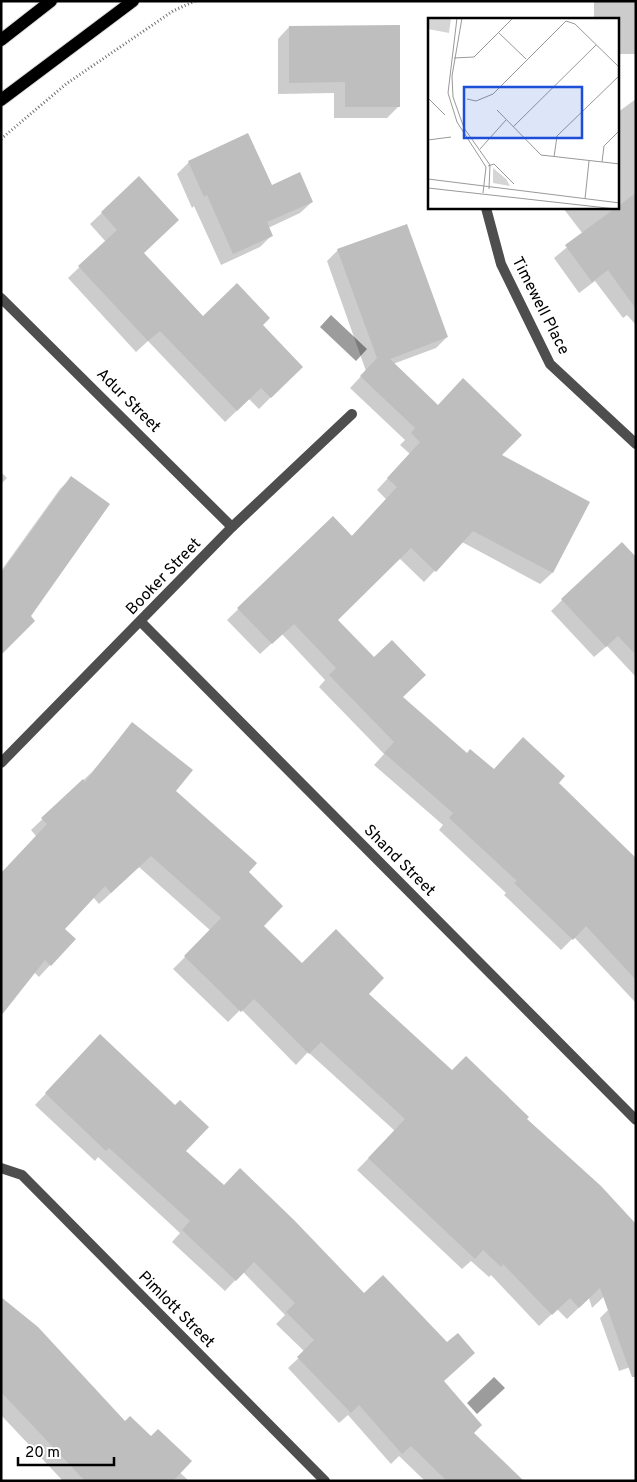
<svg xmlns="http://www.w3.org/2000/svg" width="637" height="1482" font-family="Overpass,sans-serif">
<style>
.water{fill:#9c9c9c}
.shadow{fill:#0003}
.building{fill:#bebebe}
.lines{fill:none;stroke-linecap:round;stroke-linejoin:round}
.primary-casing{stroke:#dbdbdb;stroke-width:14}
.path{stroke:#707070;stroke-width:3;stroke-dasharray:1 2.5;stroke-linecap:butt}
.street{stroke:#4e4e4e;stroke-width:10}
.primary{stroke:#000;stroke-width:12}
.labels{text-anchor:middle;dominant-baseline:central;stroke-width:5;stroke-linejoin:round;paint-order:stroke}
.street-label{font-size:16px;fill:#000;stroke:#fff}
.inset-road{fill:none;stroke:#999;stroke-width:1}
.view{fill:#1d4ed8;fill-opacity:0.15;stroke:#1d4ed8;stroke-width:2.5}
.inset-edge{fill:none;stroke:#000;stroke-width:2.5}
</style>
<rect width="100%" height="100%" fill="#fff"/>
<!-- water -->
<g class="water">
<path d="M331,315L367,349L356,361L320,327Z"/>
<path d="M494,1377L505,1388L477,1414L467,1403Z"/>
</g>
<!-- shadow -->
<g class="shadow">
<path d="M594,1H636V54H618V19H594Z"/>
<path d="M289,27L399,106L387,118H334V93L278,94V39Z"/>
<path d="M636,99V325L627,315L623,318L595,281L579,293L554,258L583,234L563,208H618V112Z"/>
<path d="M189,162L312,202L300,213L268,228L272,235L260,247L221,265L194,206L192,208L177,174Z"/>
<path d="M139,178L143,253L203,318L261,325L301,367L259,409L249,399L225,422L148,341L136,352L68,278L106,242L90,224Z"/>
<path d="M338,250L447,337L436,348L393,364L437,406L500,456L588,503L552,573L540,584L462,542L424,582L399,558L337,620L401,697L467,754L493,770L557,783L636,862V1003L574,937L561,950L504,895L506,893L439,830L443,825L374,765L384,754L319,687L325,680L282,634L260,654L227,620L333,518L351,537L386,499L377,490L410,454L400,445L405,440L350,388L366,371L327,261Z"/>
<path d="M1,472L7,478L1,484Z"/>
<path d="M71,478L1,653V571L60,489Z"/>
<path d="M636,559V677L607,646L594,657L551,611L562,600Z"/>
<path d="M132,724L174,791L247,872L262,926L302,965L367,994L452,1072L525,1119L636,1266L592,1308L589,1298L567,1319L557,1309L539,1326L491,1275L489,1277L471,1261L462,1269L357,1170L395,1131L308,1052L296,1065L241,1009L228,1022L173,969L211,931L139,867L99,904L93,897L64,929L74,939L39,977L34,972L36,836L31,830L92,772Z"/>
<path d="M90,1047L184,1151L443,1382L472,1433L523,1481H425L399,1456L391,1464L348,1415L339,1423L288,1368L305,1352L276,1324L285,1315L243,1272L225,1291L172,1242L180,1233L98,1157L95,1161L35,1105Z"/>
<path d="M1,1299L125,1422L189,1481H63L1,1415Z"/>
<path d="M608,1310L636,1365L619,1371L600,1318Z"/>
</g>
<!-- building -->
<g class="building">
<path d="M400,25V107H345V82L289,83V26Z"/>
<path d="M248,133L272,185L300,172L313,202L267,222L273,236L233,254L207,195L204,197L188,161Z"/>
<path d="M139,176L179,220L144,253L203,316L237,283L270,318L263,325L303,367L271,398L261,388L237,411L160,331L148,341L78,266L117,230L101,212Z"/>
<path d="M636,193V309L608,270L592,282L565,245Z"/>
<path d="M407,224L448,337L390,359L438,405L463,378L522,435L502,455L590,502L553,573L473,531L436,572L411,548L338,620L374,657L392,640L426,675L403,697L467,753L470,749L494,769L523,737L565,776L559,783L636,858V980L586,926L573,940L514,883L517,881L449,818L453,813L384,753L394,742L329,675L336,668L294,624L272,644L237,608L333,516L352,536L397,487L387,478L420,442L411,433L415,428L360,376L377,358L337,249Z"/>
<path d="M71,476L110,504L31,616L35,621L1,655V573Z"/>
<path d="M622,542L636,557V655L618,636L606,647L561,599Z"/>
<path d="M132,722L193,770L176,791L257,863L249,872L283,906L264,926L302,963L336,929L384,978L369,994L452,1070L466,1056L529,1117L527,1119L601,1186L636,1224V1377H632L600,1288L579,1308L570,1298L552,1315L503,1264L501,1267L483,1250L475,1259L368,1158L405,1119L321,1042L309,1054L254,999L241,1012L184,956L221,918L151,856L111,893L105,886L65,929L76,939L51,966L45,960L1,1016V873L47,824L41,818L83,779L85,782Z"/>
<path d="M100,1034L175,1105L180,1100L209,1127L186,1151L224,1185L240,1168L294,1220L364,1293L383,1275L447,1342L458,1333L475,1353L444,1381L482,1425L474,1433L524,1481H447L411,1446L402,1454L359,1405L351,1413L297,1357L314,1340L286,1312L295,1303L254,1262L236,1281L182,1230L190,1221L109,1148L106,1151L45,1093Z"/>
<path d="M1,1297L38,1327L125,1421L130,1416L151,1436L158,1429L192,1461L173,1481H85L1,1392Z"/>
</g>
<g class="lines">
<!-- primary casing -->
<g class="primary-casing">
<g id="primary">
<path d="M1,40L51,1"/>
<path d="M1,100L133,1"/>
</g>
</g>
<!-- path -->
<path class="path" d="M1,139L66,84L173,11L195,1"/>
<!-- street -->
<g class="street">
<path d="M486,208L501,264L550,364L636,444"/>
<path d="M1,298L232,527"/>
<path d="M141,622L636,1120"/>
<path d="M1,763L232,527L352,414"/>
<path d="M1,1168L22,1175L325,1481"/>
</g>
<!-- primary -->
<use href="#primary" class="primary"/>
</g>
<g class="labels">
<!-- street labels -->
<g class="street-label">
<text transform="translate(540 306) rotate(63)">Timewell Place</text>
<text transform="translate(128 401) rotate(45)">Adur Street</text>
<text transform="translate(164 577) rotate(-46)">Booker Street</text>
<text transform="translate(399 861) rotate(45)">Shand Street</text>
<text transform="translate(176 1310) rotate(45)">Pimlott Street</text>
</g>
</g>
<!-- overview -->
<g transform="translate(428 18)">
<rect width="191" height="191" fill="#fff"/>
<path d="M0,0H23L21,15L0,11ZM65,150L78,161L82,168L65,165Z" fill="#d5d5d5"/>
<path class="inset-road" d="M29,0L20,75L29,104L58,149L55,175M34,0L24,58L25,79L36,110L62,147L61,171M71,15L98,41M46,39L85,0M26,40L46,39M0,80L17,97M39,81L48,83L65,76L138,3L147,6L192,50M69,92L113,137L192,146M85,109L168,27M0,122L23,119M52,131L78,102M126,139L129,118L192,57M174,144L176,128L192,112M60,148L66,146L86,166M0,161L192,185M0,170L188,191M157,181L161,143"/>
<path class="view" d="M36,69H154V120H36Z"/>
<rect width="191" height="191" class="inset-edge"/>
</g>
<!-- border -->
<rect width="637" height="1482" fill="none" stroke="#000000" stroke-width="5"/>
<!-- scale -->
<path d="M18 1457v8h96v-8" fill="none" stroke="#000000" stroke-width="2.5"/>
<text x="25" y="1457" font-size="15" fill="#000000" stroke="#ffffff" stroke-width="4" paint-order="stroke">20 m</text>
</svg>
